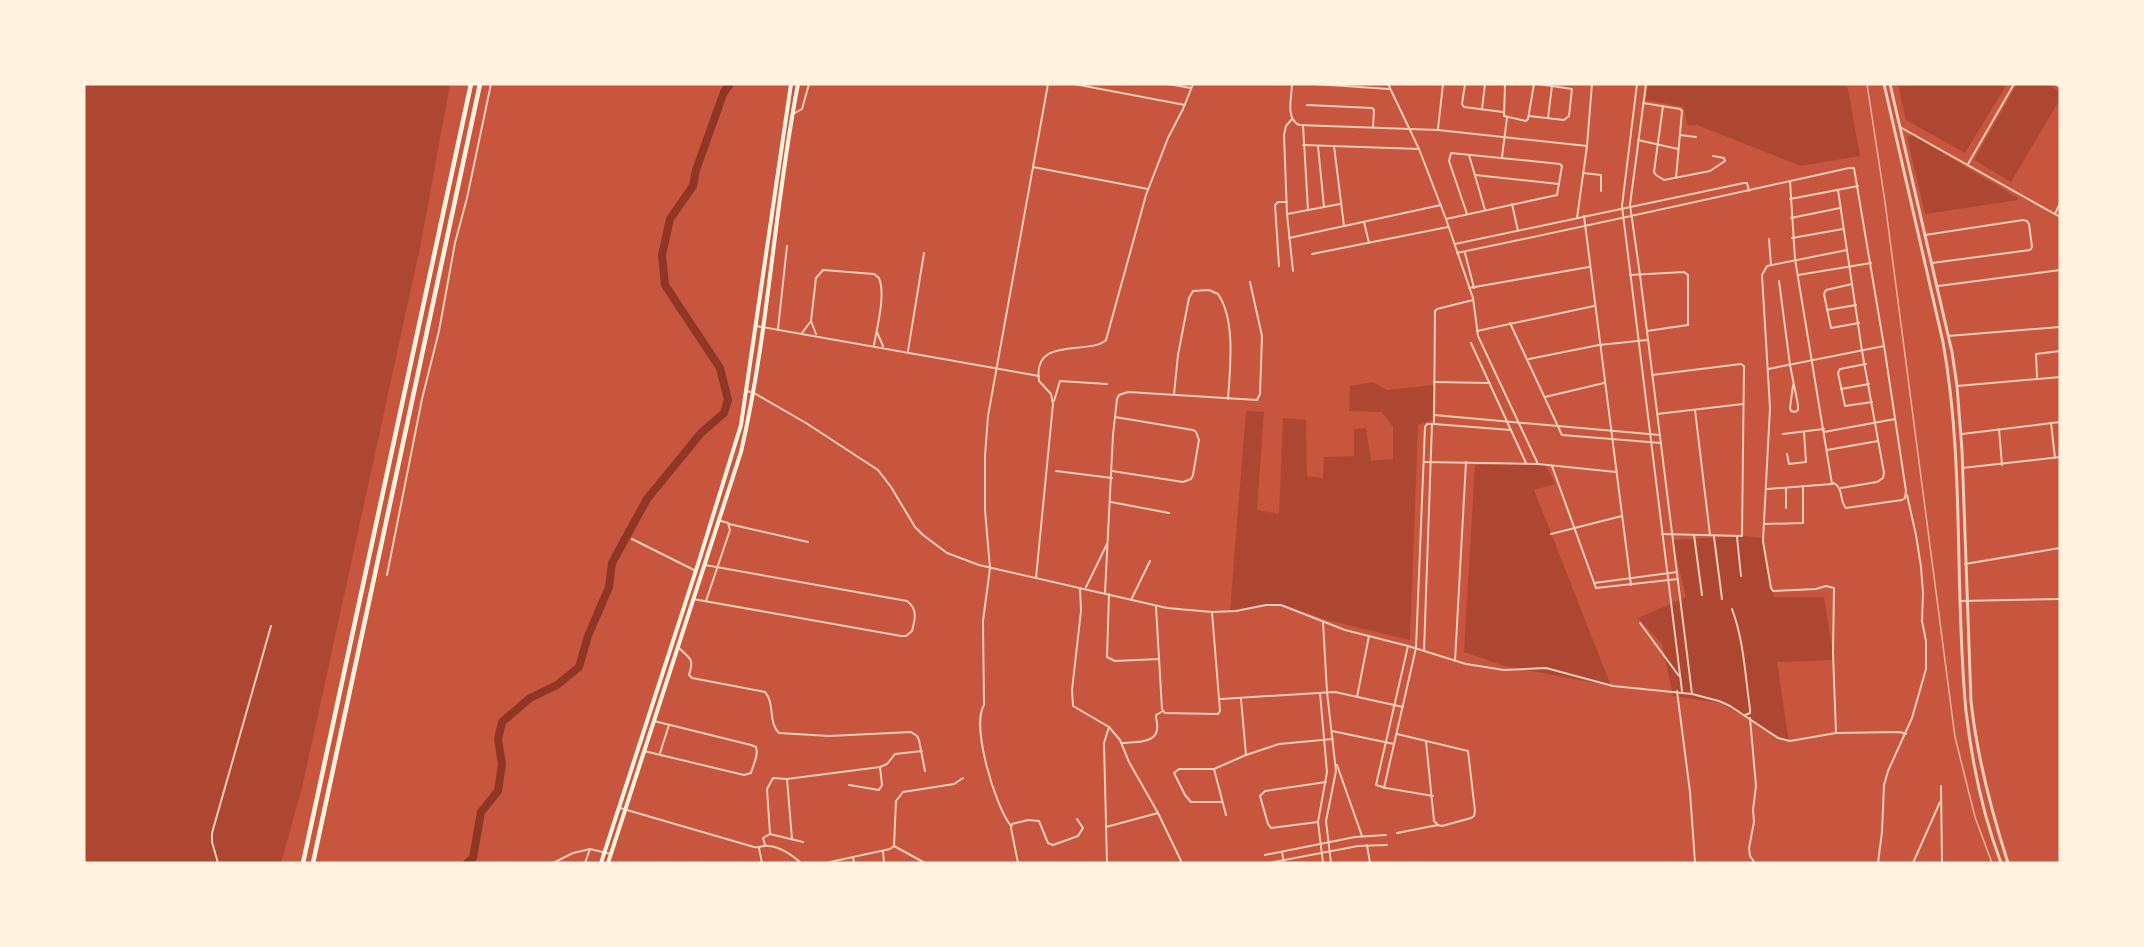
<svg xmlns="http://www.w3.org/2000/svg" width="2144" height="947" font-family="Literata,serif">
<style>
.green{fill:#ae4732}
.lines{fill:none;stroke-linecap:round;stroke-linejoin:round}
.river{stroke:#8f3625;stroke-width:8}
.minor{stroke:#f1ccb7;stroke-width:2}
.tertiary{stroke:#f1ccb7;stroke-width:3}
.secondary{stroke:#fff3e0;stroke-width:4}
.motorway{stroke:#fff3e0;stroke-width:4.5}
.rail{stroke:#e9b49f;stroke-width:1.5}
</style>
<rect width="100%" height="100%" fill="#c8553d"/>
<!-- green -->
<g class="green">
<path d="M84,84H450L421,243L302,788L281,863H84Z"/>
<path d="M1648,84H1847L1860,156L1801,166L1697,125H1687L1684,107L1646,100Z"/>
<path d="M1898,84H2007L1965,153L1906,120Z"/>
<path d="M2017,84H2048L2060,92V99L2011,182L1974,160Z"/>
<path d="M1912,135L2018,198V200L1925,214L1907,137Z"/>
<path d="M1373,382L1387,390L1434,385L1432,420L1418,425L1410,640L1323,619L1284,605L1230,610L1246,411L1264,412L1257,510L1279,514L1283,418L1306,420L1307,476L1323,478L1324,457L1354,456V429L1366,428L1371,461L1393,459V427L1382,412L1349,411L1350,386Z"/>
<path d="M1545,463L1555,484L1534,490L1611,686L1505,666L1464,652L1475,465Z"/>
<path d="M1745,536L1761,538L1774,597H1824L1834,660L1777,662L1789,742L1720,703L1673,696L1662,644L1638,618L1686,597L1672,540Z"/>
</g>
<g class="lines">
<!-- river -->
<path class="river" d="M467,863L473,858L481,812L498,791L500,778L502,764L498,739L502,722L530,698L557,685L579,667L588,636L609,587L612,563L631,528L647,499L701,433L724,413L728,400L720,368L665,285L662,255L670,219L693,186L696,170L724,92L730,84"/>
<!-- minor -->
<g class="minor">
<path d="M1074,84L1185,105"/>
<path d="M1168,84L1191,88"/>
<path d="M1292,84C1292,97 1285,118 1299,125L1438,130L1587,146"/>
<path d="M1314,84L1389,89"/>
<path d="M1388,84L1419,149L1446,219L1473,298L1478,336L1538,464"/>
<path d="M1465,84L1462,104L1464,107L1503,112"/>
<path d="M1505,84L1504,116L1526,121L1528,119L1534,84"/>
<path d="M1637,84L1622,206L1682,691"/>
<path d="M1646,84L1630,205L1640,275L1692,694"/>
<path d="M2055,84L2060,87"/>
<path d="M1643,103L1680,109L1682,111L1676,178"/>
<path d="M1307,105L1372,108L1374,110L1373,127"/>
<path d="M1663,106L1654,172L1656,175L1664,180L1710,171L1725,161L1724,158L1713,156"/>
<path d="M1482,109L1485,84"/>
<path d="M793,114L802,109L809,84"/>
<path d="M1529,116L1564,120L1569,116L1572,89L1538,84"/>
<path d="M1548,118L1552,86"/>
<path d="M1292,119L1286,126L1284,135L1287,214L1293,271"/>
<path d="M1303,125L1308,210"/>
<path d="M1900,127L2060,217"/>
<path d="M1438,129L1443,84"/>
<path d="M1680,135L1696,137"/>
<path d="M1638,140L1678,149"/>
<path d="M1303,145L1419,149"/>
<path d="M1318,146L1324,207"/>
<path d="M1334,146L1344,226"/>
<path d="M1469,155L1485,210"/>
<path d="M1502,157L1507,118"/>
<path d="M1968,164L2014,84"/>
<path d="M1033,167L1148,189"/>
<path d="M1583,173L1601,175V191"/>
<path d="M1475,175L1559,184"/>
<path d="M1838,190L1862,351L1884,473L1883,478L1877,482L1841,488"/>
<path d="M1790,199L1858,186"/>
<path d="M1512,204L1518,231"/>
<path d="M1287,214L1340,204"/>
<path d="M2055,214L2060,203"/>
<path d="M1584,216L1631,585"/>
<path d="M1577,218L1587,146L1592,84"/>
<path d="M1791,218L1840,208"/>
<path d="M1446,219L1557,195L1562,166L1560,164L1451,153L1449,161L1467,214"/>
<path d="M1364,222L1369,243"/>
<path d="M1925,235L2023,220L2027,221L2029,224L2032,247L2030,250L1932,263"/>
<path d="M1289,238L1441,205"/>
<path d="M1792,238L1843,229"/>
<path d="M1769,239L1771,265"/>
<path d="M1455,244L1744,183H1747L1749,191"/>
<path d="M1457,253C1588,226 1719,197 1849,168H1854L1885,352L1906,491L1905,498L1902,500L1846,508C1839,501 1844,489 1834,483L1832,484L1795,259L1790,181"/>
<path d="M1465,253L1474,288"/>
<path d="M1312,254L1448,227"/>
<path d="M1279,266L1275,205L1278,202H1287"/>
<path d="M1630,275L1684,272L1688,275V325L1647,331"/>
<path d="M1798,275L1871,263"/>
<path d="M1779,281L1790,365L1798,405V410L1795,412L1791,411L1790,408L1793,385"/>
<path d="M1852,284L1826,290L1824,294L1831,328L1859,323"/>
<path d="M1938,286L2060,270"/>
<path d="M1469,288L1589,267"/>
<path d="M1827,310L1856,305"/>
<path d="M1510,323L1562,435L1661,443"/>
<path d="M756,326L1039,376"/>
<path d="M778,329L787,246"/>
<path d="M1477,331L1594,306"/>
<path d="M877,332L883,346"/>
<path d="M802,333L811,321"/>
<path d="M816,334L811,321L816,278L823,270L874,274L879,278C886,295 877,327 874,345"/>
<path d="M1948,336L2060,327"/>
<path d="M1471,343L1526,463"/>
<path d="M908,351L924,253"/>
<path d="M1529,359L1599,345L1647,340"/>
<path d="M1866,364L1840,369L1838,373L1845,406L1872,402"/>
<path d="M1768,369L1884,346"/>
<path d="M1652,375L1741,364L1744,366L1742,536L1662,534"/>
<path d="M2037,377L2036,354L2060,351"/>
<path d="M1434,382L1490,383"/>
<path d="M1957,386L2060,377"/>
<path d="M1841,389L1869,384"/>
<path d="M747,391L754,393L806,423L878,470L891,487L915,527L923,535L947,553L979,565L1167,608L1212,612L1236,611L1266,605H1281L1345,630L1408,646L1466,664L1504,670L1546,668L1613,686L1692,694L1719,701L1730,706L1778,738L1790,741L1836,733L1900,732L1906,734"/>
<path d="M1174,394L1178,355L1189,298L1193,291L1209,290L1218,294C1236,320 1230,369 1228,399"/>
<path d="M1545,397L1604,383"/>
<path d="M1054,401L1060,381L1107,384"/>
<path d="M1695,410L1710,535"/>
<path d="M1657,414L1743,404"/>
<path d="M1434,415L1660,435"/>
<path d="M2051,423L2055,458"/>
<path d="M1434,424L1435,311L1437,309L1473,300"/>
<path d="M1999,429L2002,465"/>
<path d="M1824,432L1895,419"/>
<path d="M1783,434L1824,429"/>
<path d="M1962,434L2060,422"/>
<path d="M1827,450L1878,441"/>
<path d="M1787,454L1789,464L1806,462L1804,432"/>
<path d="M1424,462L1538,464L1616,472"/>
<path d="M1552,466L1596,588L1678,579"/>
<path d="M1962,468L2060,457"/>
<path d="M1056,471L1112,478"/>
<path d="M1112,471L1183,482L1191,479L1193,475L1199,440L1196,432L1193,430L1115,417"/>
<path d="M1786,488V508"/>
<path d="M1767,489L1832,484"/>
<path d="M1111,502L1169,513"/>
<path d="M729,524L808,542"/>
<path d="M1764,524L1803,523V486"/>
<path d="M1551,534L1622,516"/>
<path d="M1694,535L1702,595"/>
<path d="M1714,537L1722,599"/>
<path d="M1737,537L1741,576"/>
<path d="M632,539L696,571"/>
<path d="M1965,564L2060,548"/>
<path d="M387,575L422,399L439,331L455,243L467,198L491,84"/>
<path d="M1036,578L1053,404L1051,394L1039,381C1032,335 1089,356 1106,340L1146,195L1168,138L1183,109L1193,84"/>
<path d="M1594,583L1677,572"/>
<path d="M1086,587L1107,544"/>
<path d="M1080,588L1081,611L1072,690L1073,706L1109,727L1120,740L1129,762L1158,813L1182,863"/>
<path d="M1105,593L1113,435L1117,399L1119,395L1128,392L1257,400L1260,394L1262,336L1250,282"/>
<path d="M1109,594L1107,657L1115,661L1159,659"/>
<path d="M693,599L901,636H906L912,631C915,620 918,609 907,601L705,565"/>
<path d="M1131,600L1150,561"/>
<path d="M706,601L730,530L728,523L718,520"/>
<path d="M1960,601L2060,599"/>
<path d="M1156,607L1162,709L1165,713L1218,714L1220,711L1212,612"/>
<path d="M1732,609C1744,641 1745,675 1750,709V713L1745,715"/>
<path d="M1323,622L1327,692L1336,771L1326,821L1331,863"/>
<path d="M1640,623L1679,676"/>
<path d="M1408,646L1376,785L1386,788L1433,796"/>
<path d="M679,648C691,660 694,658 689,675L692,678L765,692C775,703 768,723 779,733L829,736L911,732L917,736L919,740L925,771"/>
<path d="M1424,651L1432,424"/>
<path d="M1455,661L1466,462"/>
<path d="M1677,691L1690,792L1695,863"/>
<path d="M1320,693L1327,772L1318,822L1323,863"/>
<path d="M1357,697L1369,636"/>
<path d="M1221,699L1335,692L1403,707"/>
<path d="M1241,699L1246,755"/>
<path d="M1750,718L1756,786L1753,810L1754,822L1749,848L1750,856L1755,863"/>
<path d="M1332,731L1394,744"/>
<path d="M1836,733L1833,653L1834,588L1826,586L1816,589L1773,591L1771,588L1763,541L1770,408L1762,275L1767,266L1847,250"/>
<path d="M1426,741L1434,821L1438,825"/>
<path d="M1121,743C1132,742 1155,744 1157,730C1158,725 1156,719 1156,715L1163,711"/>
<path d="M644,751L744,775L751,773C753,765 759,755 756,747L751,745L654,721"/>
<path d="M660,753L669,725"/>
<path d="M1337,765L1362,836"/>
<path d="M1214,769H1179L1174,773L1185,795L1191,802H1222"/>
<path d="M787,779L792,839"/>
<path d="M849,785L879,790L882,785L880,767"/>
<path d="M1941,786L1942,863"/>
<path d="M1384,788L1416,648L1425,427L1427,424H1434L1511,430"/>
<path d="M620,808L754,847C760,848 763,845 769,846C781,847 792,855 801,863"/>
<path d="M1226,815L1214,769L1246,755L1279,744L1333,739"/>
<path d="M1318,822L1271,828L1268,824L1260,796L1265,791L1326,782"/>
<path d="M1011,826C995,806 971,726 984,705L983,621L990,568L985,510V456L988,416L1048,84"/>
<path d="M1106,827L1158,813"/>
<path d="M1397,833L1438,825L1442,826L1471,818L1474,816L1475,811L1468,751L1397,734"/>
<path d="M770,834L767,789L773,778L787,779L880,767L887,764L895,754L922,751"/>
<path d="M765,845L763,838L770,834L803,842"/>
<path d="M1367,845L1370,863"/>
<path d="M894,846L925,863"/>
<path d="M759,848L762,863"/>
<path d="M883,851L884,863"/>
<path d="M1282,852L1284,863"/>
<path d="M1265,855L1355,837L1386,835"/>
<path d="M853,857L890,849L894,846L896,801L903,792L954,784L963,778"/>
<path d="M218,863L212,842V833L271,626"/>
<path d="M553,863L573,853L590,849"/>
<path d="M585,863L590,849L611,854"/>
<path d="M826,863L853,857L854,863"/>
<path d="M1018,863L1011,828L1012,824L1028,820L1039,821L1048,843L1053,845L1078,836L1083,828L1077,819"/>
<path d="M1107,863L1104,743L1109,727"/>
<path d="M1269,863L1358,846L1387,845"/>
<path d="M1878,863L1882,832L1884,785L1888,771L1912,718L1926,669V641L1922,621L1923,593L1921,567L1916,535L1907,495"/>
<path d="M1913,863L1940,802"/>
</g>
<!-- tertiary -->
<g class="tertiary">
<path d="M1884,84L1943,342C1965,464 1954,588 1966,711C1972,763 1983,815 2001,863"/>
<path d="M1890,84L1952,352L1957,386L1962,450L1971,701C1977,757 1991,810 2008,863"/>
</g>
<!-- secondary -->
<g class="secondary">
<path d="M601,863L699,561L741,425L791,84"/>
<path d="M608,863L741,452C769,331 774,206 798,84"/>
</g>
<!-- motorway -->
<g class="motorway">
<path d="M303,863L471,84"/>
<path d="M313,863L480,84"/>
</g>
<!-- rail -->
<path class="rail" d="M1867,84L1885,202L1955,737L1975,817L1992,863"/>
</g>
<!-- border -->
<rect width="2144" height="947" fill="none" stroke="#fff3e0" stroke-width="171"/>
</svg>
